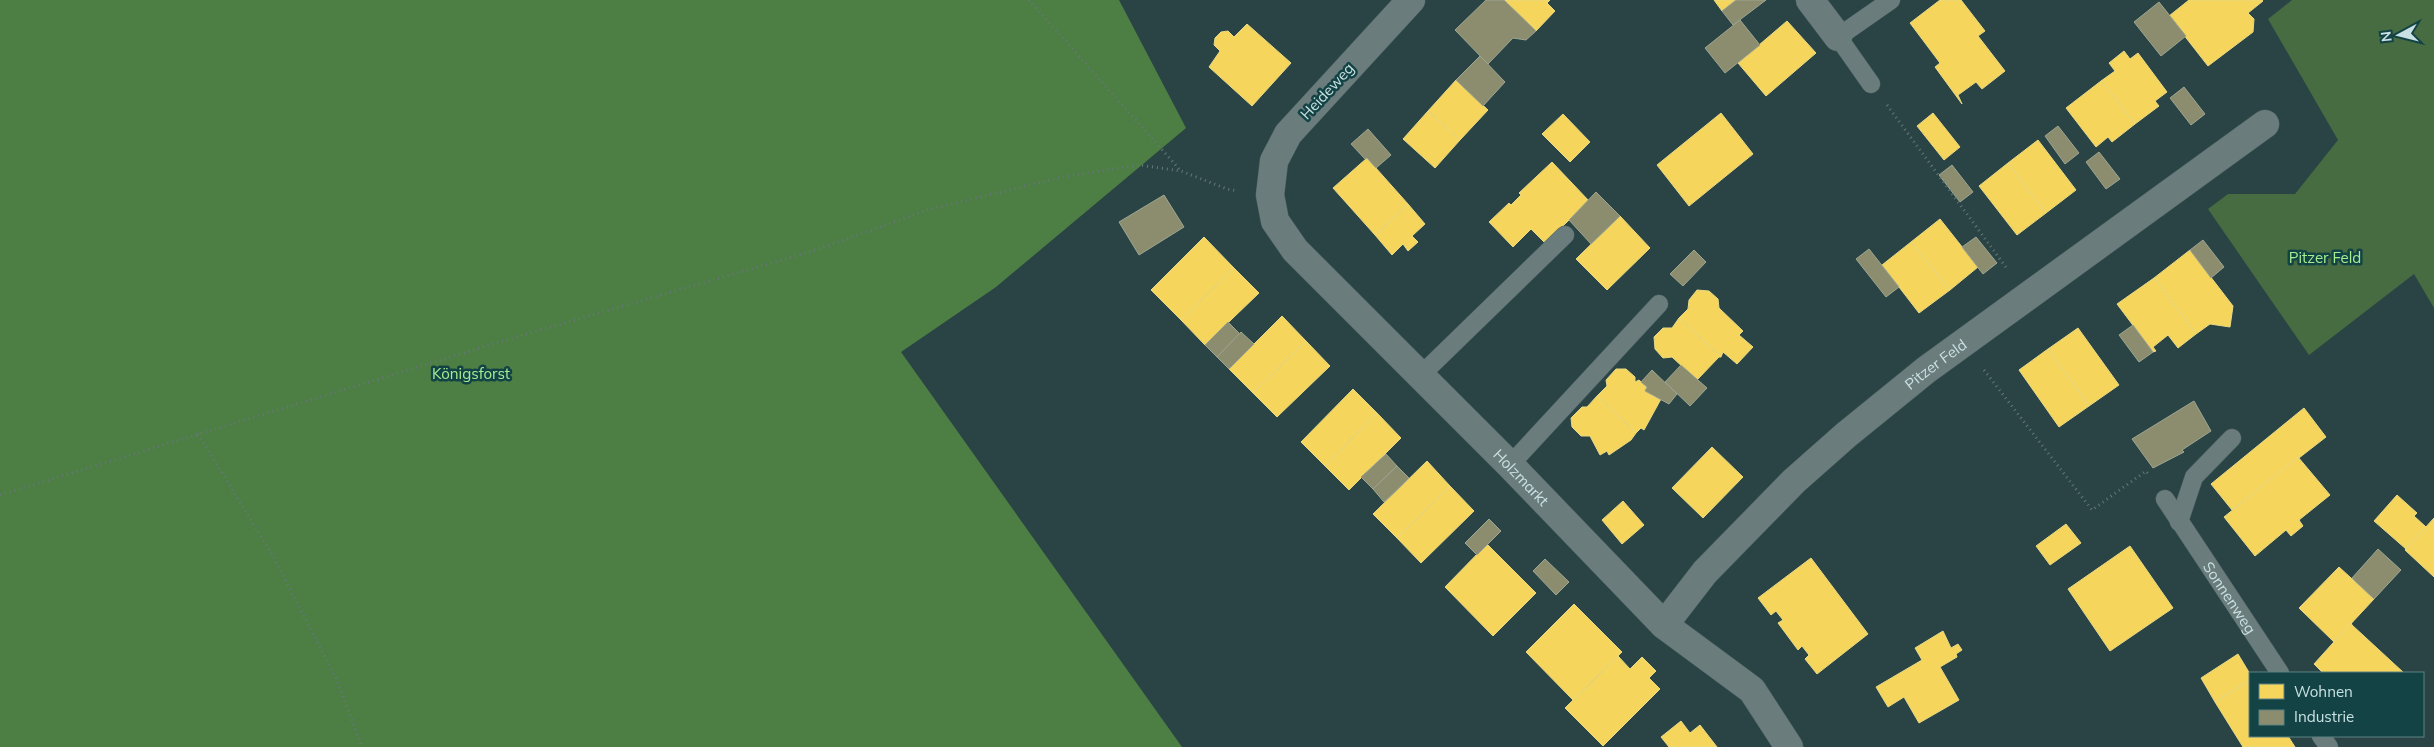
<svg xmlns="http://www.w3.org/2000/svg" width="2434" height="747" font-family="Mulish,sans-serif">
<style>
.green{fill:#476c41}
.forest{fill:#4d7f45}
.homes{fill:#f6d55c;stroke:#e8d984}
.industry{fill:#8c8c6e;stroke:#9ea691}
.lines{fill:none;stroke-linecap:round;stroke-linejoin:round}
.lane-casing{stroke:#496060;stroke-width:19}
.street-casing{stroke:#496060;stroke-width:29}
.path{stroke:#667778;stroke-width:3;stroke-dasharray:1 4;stroke-linecap:butt}
.lane{stroke:#6b7c7d;stroke-width:18}
.street{stroke:#6b7c7d;stroke-width:28}
.labels{text-anchor:middle;dominant-baseline:central;stroke-width:5;stroke-linejoin:round;paint-order:stroke}
.street-label{font-size:15px;fill:#c9e1e2;stroke:#134345}
.park-label{font-size:15px;fill:#a4ed91;stroke:#134345}
</style>
<rect width="100%" height="100%" fill="#2a4445"/>
<!-- green -->
<path class="green" d="M2292,0H2434V308L2414,274L2309,355L2208,209L2228,194H2295L2338,140L2268,19Z"/>
<!-- forest -->
<path class="forest" d="M0,0H1119L1186,128L996,287L901,352L1182,747H0Z"/>
<!-- homes -->
<g class="homes">
<path d="M1504,0H1550L1547,3L1555,11L1536,31Z"/>
<path d="M1714,0H1736L1722,11Z"/>
<path d="M1940,0H1961L1985,31L1978,36L2005,71L1982,89L1976,82L1958,95L1962,104L1935,67L1940,63L1910,23Z"/>
<path d="M2189,0H2262L2263,1L2248,13L2254,19L2253,32L2208,66L2169,16Z"/>
<path d="M1787,21L1816,53L1766,96L1738,63Z"/>
<path d="M1247,24L1291,63L1252,106L1209,67L1220,51L1214,45L1215,38L1221,32L1228,31L1234,37Z"/>
<path d="M2124,51L2130,59L2138,53L2167,92L2155,101L2159,106L2135,124L2101,81L2115,71L2109,63Z"/>
<path d="M1456,80L1488,110L1460,140L1428,111Z"/>
<path d="M2101,81L2135,124L2112,142L2108,137L2096,147L2066,108Z"/>
<path d="M1428,111L1460,140L1435,168L1403,139Z"/>
<path d="M1721,113L1753,154L1689,206L1657,165Z"/>
<path d="M1933,113L1960,147L1944,160L1917,126Z"/>
<path d="M1563,114L1590,142L1570,162L1542,134Z"/>
<path d="M2038,140L2076,190L2046,213L2008,163Z"/>
<path d="M1367,158L1408,204L1375,235L1333,188Z"/>
<path d="M1552,162L1589,201L1545,243L1531,229L1513,247L1489,222L1509,203L1511,205L1521,195L1519,193Z"/>
<path d="M2008,163L2046,213L2017,235L1979,186Z"/>
<path d="M1408,204L1425,224L1412,236L1418,242L1408,251L1403,244L1392,255L1375,235Z"/>
<path d="M1620,216L1650,248L1607,290L1576,259Z"/>
<path d="M1940,219L1978,267L1950,290L1911,242Z"/>
<path d="M1204,237L1234,268L1181,320L1151,290Z"/>
<path d="M1911,242L1950,290L1919,313L1882,265Z"/>
<path d="M2190,250L2233,306L2230,327L2210,324L2196,334L2154,278Z"/>
<path d="M1234,268L1259,293L1205,345L1181,320Z"/>
<path d="M2154,278L2196,334L2178,348L2168,335L2153,347L2156,351L2153,352L2117,304Z"/>
<path d="M1697,290L1709,291L1718,299L1719,308L1743,331L1739,335L1753,347L1737,364L1723,352L1721,357L1679,318L1688,309L1689,300Z"/>
<path d="M1282,316L1306,341L1253,393L1229,369Z"/>
<path d="M1679,318L1721,357H1719L1697,380L1672,357L1663,358L1655,349L1654,337L1663,328H1672Z"/>
<path d="M2078,328L2119,385L2089,406L2048,349Z"/>
<path d="M1306,341L1330,366L1277,417L1253,393Z"/>
<path d="M2048,349L2089,406L2059,427L2019,370Z"/>
<path d="M1616,369H1626L1635,377V382L1639,380L1647,387L1645,391L1661,399L1644,430L1641,428L1636,433L1597,396L1607,386L1606,380Z"/>
<path d="M1353,389L1377,413L1325,466L1301,442Z"/>
<path d="M1597,396L1636,433L1631,440L1609,455L1607,451L1600,455L1590,436H1581L1572,427L1571,418L1582,407H1587Z"/>
<path d="M2304,408L2326,437L2232,510L2211,484Z"/>
<path d="M1377,413L1401,438L1349,490L1325,466Z"/>
<path d="M1712,447L1743,477L1703,518L1672,488Z"/>
<path d="M2298,457L2330,495L2299,520L2303,526L2291,536L2286,530L2255,556L2224,517Z"/>
<path d="M1427,461L1450,486L1397,538L1373,514Z"/>
<path d="M1450,486L1474,511L1421,563L1397,538Z"/>
<path d="M2397,495L2417,513L2414,516L2426,527L2406,549L2374,521Z"/>
<path d="M1623,501L1644,525L1622,544L1602,520Z"/>
<path d="M2434,518V577L2405,550Z"/>
<path d="M2066,524L2081,543L2050,565L2036,546Z"/>
<path d="M1487,544L1536,593L1493,636L1445,587Z"/>
<path d="M2130,546L2173,608L2110,651L2068,589Z"/>
<path d="M1811,558L1868,634L1817,674L1805,659L1809,655L1802,646L1798,650L1778,623L1783,620L1776,611L1771,615L1758,598Z"/>
<path d="M2339,567L2374,599L2334,642L2299,608Z"/>
<path d="M1574,604L1622,652L1573,700L1526,652Z"/>
<path d="M2351,623L2352,625L2404,673H2323L2314,664Z"/>
<path d="M1943,631L1951,648L1958,644L1962,650L1956,654L1957,657L1940,667L1959,700L1919,723L1904,697L1888,707L1876,687L1922,660L1915,648Z"/>
<path d="M2238,654L2250,674V680L2215,702L2201,678Z"/>
<path d="M1618,656L1630,669L1642,657L1656,671L1649,678L1660,689L1603,746L1565,708Z"/>
<path d="M2250,680V736H2288L2295,747H2243L2215,702Z"/>
<path d="M1681,721L1690,733L1700,725L1717,747H1669L1661,737Z"/>
</g>
<!-- industry -->
<g class="industry">
<path d="M1486,0H1504L1536,31L1526,40L1513,38L1488,64L1455,30Z"/>
<path d="M1736,0H1766L1733,25L1722,11Z"/>
<path d="M2159,2L2186,36L2161,56L2134,22Z"/>
<path d="M1740,20L1760,45L1725,73L1705,48Z"/>
<path d="M1480,56L1505,82L1483,106L1456,80Z"/>
<path d="M2184,87L2205,114L2191,125L2170,98Z"/>
<path d="M2058,126L2079,153L2065,164L2045,136Z"/>
<path d="M1368,129L1391,155L1376,168L1367,158L1365,159L1351,144Z"/>
<path d="M2099,152L2120,179L2106,189L2086,162Z"/>
<path d="M1952,165L1973,192L1960,202L1939,175Z"/>
<path d="M1596,192L1620,216L1591,244L1569,220Z"/>
<path d="M1164,195L1184,227L1139,255L1119,222Z"/>
<path d="M1976,237L1997,263L1983,274L1962,247Z"/>
<path d="M2203,240L2224,267L2211,278L2190,250Z"/>
<path d="M1869,249L1899,287L1886,297L1856,259Z"/>
<path d="M1694,250L1706,262L1683,286L1670,274Z"/>
<path d="M1228,322L1240,334L1217,357L1205,345Z"/>
<path d="M2133,325L2153,352L2139,362L2119,335Z"/>
<path d="M1241,332L1254,344L1229,369L1217,357Z"/>
<path d="M1681,365L1707,388L1690,406L1665,382Z"/>
<path d="M1652,370L1677,394L1669,404L1645,391L1647,387L1641,382Z"/>
<path d="M2194,401L2211,431L2182,450L2184,452L2153,468L2132,439Z"/>
<path d="M1386,454L1397,466L1373,489L1361,477Z"/>
<path d="M1397,466L1409,478L1384,502L1373,489Z"/>
<path d="M1489,519L1501,531L1477,555L1465,543Z"/>
<path d="M2378,549L2401,570L2374,599L2352,578Z"/>
<path d="M1545,559L1569,582L1556,595L1533,571Z"/>
</g>
<g class="lines">
<!-- lane casing -->
<g class="lane-casing">
<g id="lane">
<path d="M1871,84L1838,37L1891,0"/>
<path d="M1421,375L1565,235"/>
<path d="M1510,465L1659,304"/>
<path id="s1" d="M2165,499L2280,673"/>
<path d="M2179,522L2194,477L2232,438"/>
<path d="M2321,736L2329,747"/>
</g>
</g>
<!-- street casing -->
<g class="street-casing">
<g id="street">
<path id="s2" d="M1411,0L1288,134L1274,161L1270,195L1275,221L1295,250L1510,465L1664,625L1752,690L1789,747"/>
<path d="M1810,0L1838,37"/>
<path id="s3" d="M1664,625L1705,572L1794,481L1846,435L1926,370L2265,124"/>
</g>
</g>
<!-- path -->
<g class="path">
<path d="M1029,0L1181,171"/>
<path d="M1887,105L2008,270"/>
<path d="M1984,370L2092,510L2146,471L2149,475"/>
<path d="M198,434L273,556L336,678L362,747"/>
<path d="M0,495L506,340L816,250L927,210L1062,177L1139,165L1181,171L1227,189L1238,191"/>
</g>
<!-- lane -->
<use href="#lane" class="lane"/>
<!-- street -->
<use href="#street" class="street"/>
</g>
<g class="labels">
<!-- street labels -->
<g class="street-label">
<text transform="translate(1327 91) rotate(-47)">Heideweg</text>
<text stroke="none"><textPath href="#s3" startOffset="378">Pitzer Feld</textPath></text>
<text stroke="none"><textPath href="#s2" startOffset="629">Holzmarkt</textPath></text>
<text stroke="none"><textPath href="#s1" startOffset="118">Sonnenweg</textPath></text>
</g>
<!-- park labels -->
<g class="park-label">
<text x="2325" y="257">Pitzer Feld</text>
<text x="471" y="373">Königsforst</text>
</g>
</g>
<!-- legend -->
<rect x="2249" y="672" width="175" height="65" fill="#134345" stroke="#5c8284"/>
<rect x="2259" y="684" width="25" height="15" fill="#f6d55c" stroke="#5c8284"/>
<text x="2294" y="697" font-size="15" fill="#c9e1e2">Wohnen</text>
<rect x="2259" y="710" width="25" height="15" fill="#8c8c6e" stroke="#5c8284"/>
<text x="2294" y="722" font-size="15" fill="#c9e1e2">Industrie</text>
<!-- north arrow -->
<g transform="translate(2399 35) rotate(263)" stroke="#134345" stroke-width="4" paint-order="stroke">
<path d="M0-4L9 19L0 12L-9 19Z" fill="#c9e1e2"/>
<text y="-8" font-size="14" font-weight="bold" text-anchor="middle" fill="#c9e1e2">N</text>
</g>
</svg>
